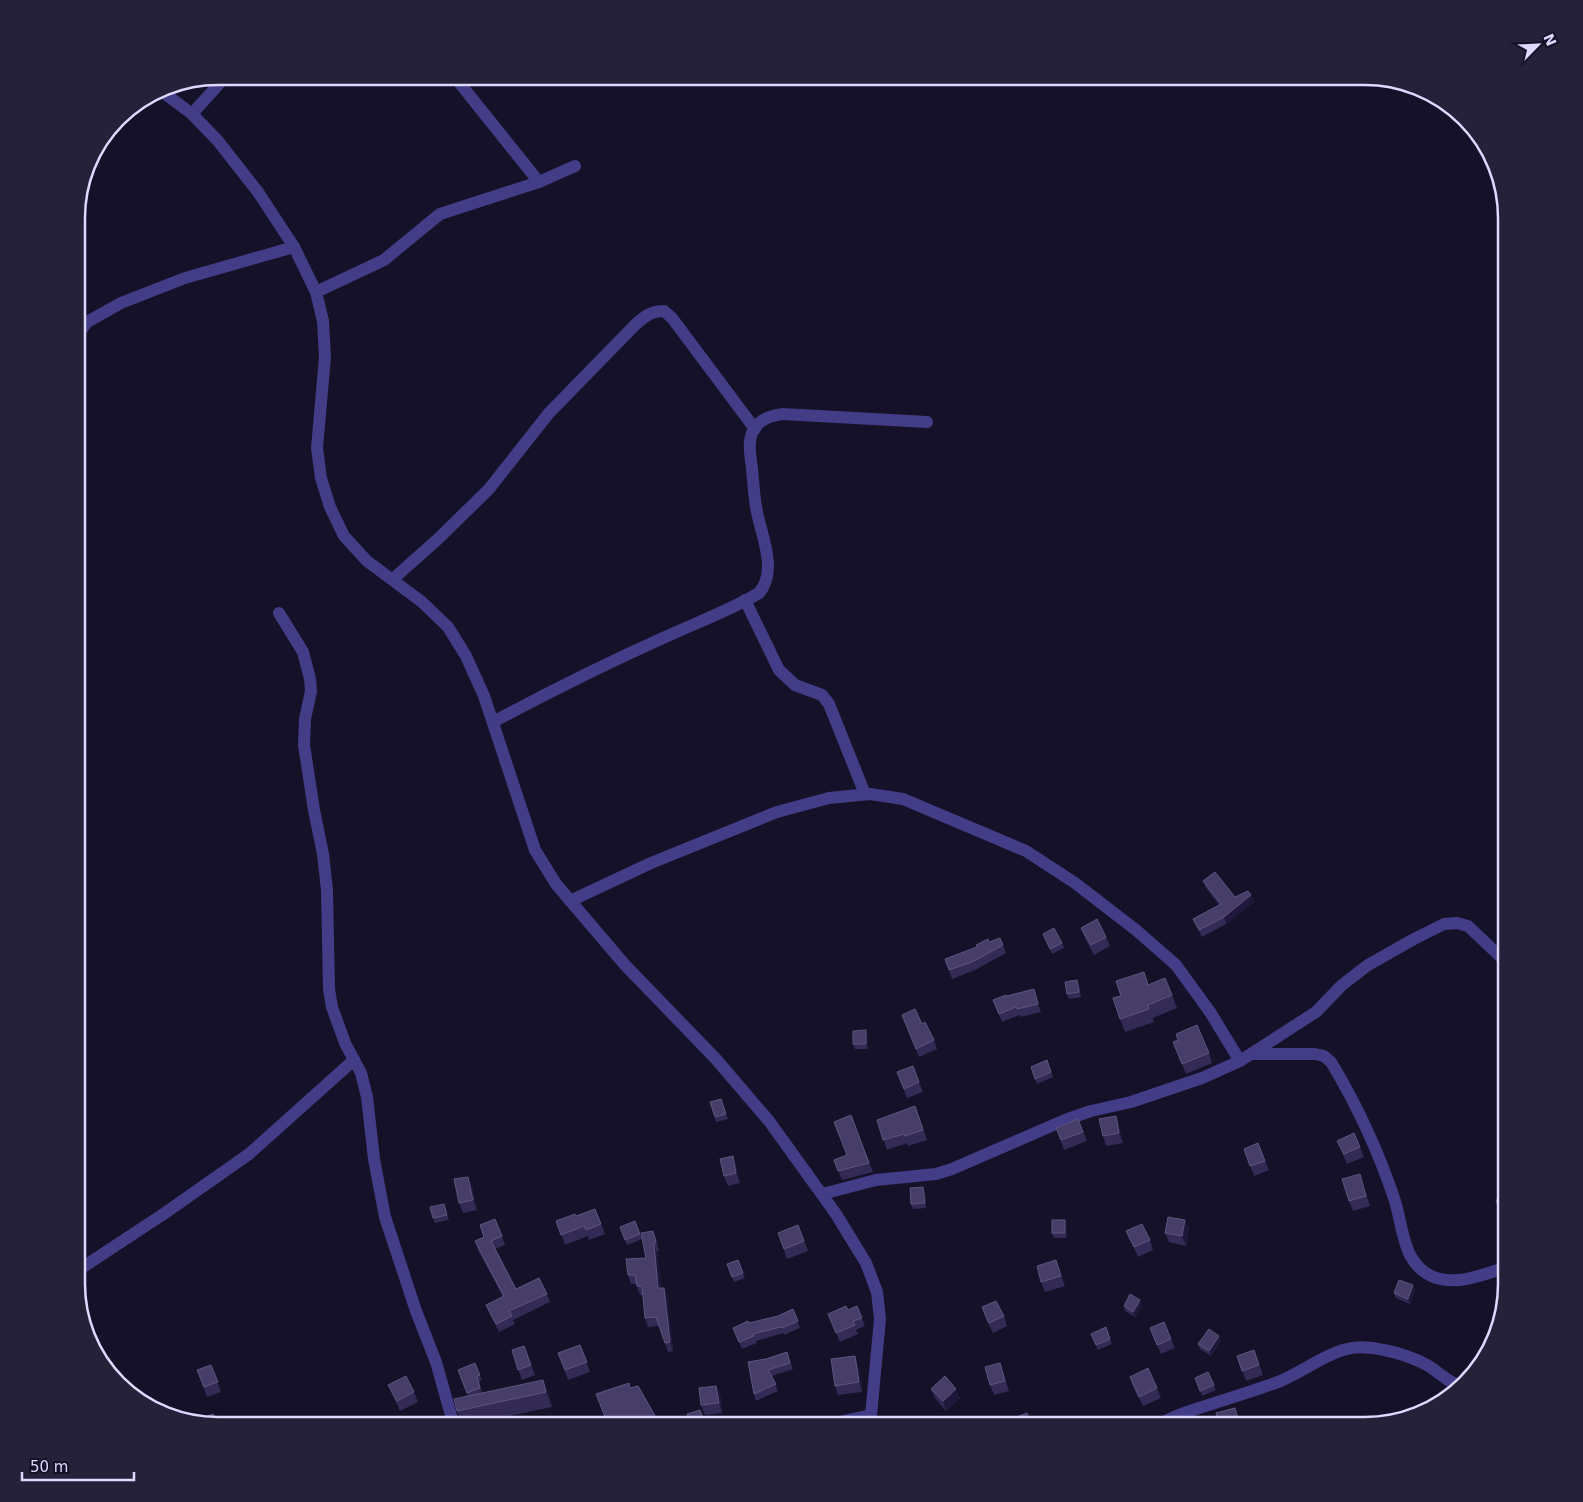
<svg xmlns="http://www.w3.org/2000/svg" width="1583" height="1502" font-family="'DejaVu Sans',sans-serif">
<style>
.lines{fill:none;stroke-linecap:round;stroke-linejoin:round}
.minor{stroke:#423d86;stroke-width:12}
.wall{fill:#342a56}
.shaded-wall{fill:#20183c}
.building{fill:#463d68;stroke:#5e557f}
.rim{fill:none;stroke:#ded9fe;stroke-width:2.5}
</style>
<rect width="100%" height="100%" fill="#151128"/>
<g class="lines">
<!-- minor -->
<g class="minor">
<path d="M454,76L539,182"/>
<path d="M160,90L192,114L218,141L258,192L294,247L316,292L323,321L325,357L317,448L321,478L330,507L344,536L367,561L422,602L448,627L466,656L484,696L535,850L556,884L625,965L715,1058L769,1121L836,1214L866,1263L877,1292L880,1319L870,1426"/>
<path d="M192,114L226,76"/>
<path d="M316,292L384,260L440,214L539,182L575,166"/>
<path d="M77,336L87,322L121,303L185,278L294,247"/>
<path d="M393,579L439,538L489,489L549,413L635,325C645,316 651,311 664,311L672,318L755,429"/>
<path d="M745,600L779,670L795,685L822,695L829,704L865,794"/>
<path d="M279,613L303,652L310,679L311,691L305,719L304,745L314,810L323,854L327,890L329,989L332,1007L345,1043L361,1073L367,1097L374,1159L385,1217L416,1311L436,1362L454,1426"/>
<path d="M493,722C549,692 605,664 663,638C695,623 729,611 759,593C779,570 760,533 756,507C754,494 753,481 752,468C750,453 746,436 758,424C765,417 773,416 782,414L927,422"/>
<path d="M570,901L651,863L777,812L829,798L870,794L903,799L1026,851L1075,883L1136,930L1176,965L1210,1012L1240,1061"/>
<path d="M1252,1054H1315L1324,1056L1331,1062C1357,1105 1379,1153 1395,1201C1400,1218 1402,1237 1409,1253C1413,1261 1418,1268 1426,1273C1450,1289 1482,1275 1507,1267"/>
<path d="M822,1194L876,1180L936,1174L952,1169L1065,1120L1091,1111L1131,1102L1202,1078L1240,1061L1316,1012L1342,985L1368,965L1414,939L1444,924L1457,923L1468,926L1507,963"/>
<path d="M77,1271L165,1213L249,1154L354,1060"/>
<path d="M821,1426L871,1415"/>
<path d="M1157,1426C1176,1414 1199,1408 1221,1401C1240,1395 1259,1389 1278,1382C1301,1373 1320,1357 1343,1350C1356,1346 1371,1347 1384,1350C1399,1353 1414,1358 1427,1365C1439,1372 1448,1383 1462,1386"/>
</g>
</g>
<!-- wall -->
<g class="wall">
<path d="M1203,881L1235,897L1251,895L1254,902L1226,924L1202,937L1193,919L1219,905L1206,888Z"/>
<path d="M1081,928L1106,937L1110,946L1094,955L1085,938Z"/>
<path d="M1043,934L1062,943L1064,948L1052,954Z"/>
<path d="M989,942L1003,945L1006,953L975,970L952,979L945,959Z"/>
<path d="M1079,985L1081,997L1069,999L1067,994Z"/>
<path d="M1149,985L1172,995L1177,1008L1153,1018L1154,1022L1125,1032L1120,1019L1121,996Z"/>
<path d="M1034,989L1041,1012L1020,1017L1019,1015L1002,1022L993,1000Z"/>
<path d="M902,1015L922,1024L934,1040L937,1049L919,1057Z"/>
<path d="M866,1030L868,1035V1049H855L853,1044Z"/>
<path d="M1178,1040L1209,1053L1212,1063L1186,1074L1173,1042Z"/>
<path d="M1047,1060L1053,1077L1037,1084L1031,1067Z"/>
<path d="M913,1066L923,1092L907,1098L897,1072Z"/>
<path d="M721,1099L728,1119L716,1122L710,1102Z"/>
<path d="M851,1115L873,1172L842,1180L834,1160L847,1155Z"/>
<path d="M919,1116L927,1140L908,1146L907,1143L887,1150L877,1120Z"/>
<path d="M1116,1116L1119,1126L1123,1143L1106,1146L1103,1136Z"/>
<path d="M1078,1119L1087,1141L1064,1150L1056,1128Z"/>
<path d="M1337,1141L1360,1147L1364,1157L1347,1164Z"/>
<path d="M1258,1143L1269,1170L1254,1176L1244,1149Z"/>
<path d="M733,1156L736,1166L740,1183L728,1186L724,1176Z"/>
<path d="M1363,1184L1370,1206L1353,1211L1349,1201Z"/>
<path d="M472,1186L477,1210L463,1213L459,1203Z"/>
<path d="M925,1192L926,1208L913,1209L911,1204Z"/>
<path d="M444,1204L449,1220L435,1223L433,1218Z"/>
<path d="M595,1209L605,1234L589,1240L588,1236L565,1245L556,1221L576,1216Z"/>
<path d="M1065,1220L1066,1225L1067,1238H1054L1052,1233Z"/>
<path d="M635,1221L642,1239L627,1245L620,1227Z"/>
<path d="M480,1225L502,1236L505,1245L495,1249L516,1289L547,1294L550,1302L513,1320L515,1324L499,1332L490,1314L486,1305L503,1297L478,1250L475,1241L484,1237Z"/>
<path d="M798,1225L808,1251L787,1259L778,1233Z"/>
<path d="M1189,1229L1186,1246L1169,1242L1165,1233Z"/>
<path d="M1126,1231L1150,1240L1153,1250L1138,1257Z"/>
<path d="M641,1233L657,1240L659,1251L657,1252L661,1288H664L667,1297L673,1351L668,1352L659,1326L648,1327L645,1318L643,1295H640L636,1284H631L628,1275L646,1258Z"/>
<path d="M738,1260L745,1278L734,1282L727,1264Z"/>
<path d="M1056,1260L1065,1286L1045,1292L1041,1282Z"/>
<path d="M1415,1290L1410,1304L1396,1298L1394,1293Z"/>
<path d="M1142,1305L1135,1317L1125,1311L1124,1306Z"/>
<path d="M857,1306L865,1326L856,1330L858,1334L840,1342L828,1314L848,1310Z"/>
<path d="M982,1307L1004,1316L1007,1326L993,1333L985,1317Z"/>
<path d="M793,1309L800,1328L784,1335V1333L756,1341L757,1343L742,1349L733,1328L778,1316Z"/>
<path d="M1106,1327L1112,1344L1098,1350L1093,1339Z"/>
<path d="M1150,1328L1171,1339L1175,1348L1161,1354Z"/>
<path d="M1219,1336L1221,1341L1211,1356L1200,1349L1198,1344Z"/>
<path d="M580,1345L590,1372L568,1380L558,1353Z"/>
<path d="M524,1346L535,1375L522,1380L512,1350Z"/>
<path d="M1254,1350L1263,1375L1246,1381L1237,1356Z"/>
<path d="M787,1352L793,1369L772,1376L778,1391L756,1401L754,1394L766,1359Z"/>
<path d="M855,1356L858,1365L862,1392L838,1395L835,1386Z"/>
<path d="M475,1363L482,1380L479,1381L482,1393L543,1380L549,1395L552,1407L462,1426L457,1411L468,1396L458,1370Z"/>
<path d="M1000,1363L1009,1391L994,1395L990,1385Z"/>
<path d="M211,1365L221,1392L207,1397L197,1370Z"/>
<path d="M1208,1372L1216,1390L1202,1396L1195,1378Z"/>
<path d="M1130,1377L1157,1388L1161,1398L1143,1406L1133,1386Z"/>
<path d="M388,1385L414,1392L418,1402L400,1411L392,1394Z"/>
<path d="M716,1386L720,1395L722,1413L705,1415L701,1405Z"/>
<path d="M931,1389L960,1398L946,1411L935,1398Z"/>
<path d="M700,1410L706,1426H691Z"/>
</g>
<!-- shaded-wall -->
<g class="shaded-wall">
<path d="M1251,895L1254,902L1226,924L1224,917Z"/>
<path d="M1034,989L1037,997L1041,1012L1038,1004Z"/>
<path d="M866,1030L868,1035V1049L866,1044Z"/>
<path d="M1116,1116L1119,1126L1123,1143L1119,1133Z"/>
<path d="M733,1156L736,1166L740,1183L736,1173Z"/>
<path d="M468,1177L472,1186L477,1210L473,1200Z"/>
<path d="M923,1187L925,1192L926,1208L925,1203Z"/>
<path d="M1065,1220L1066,1225L1067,1238L1065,1233Z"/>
<path d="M1185,1220L1189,1229L1186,1246L1182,1236Z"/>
<path d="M653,1231L657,1240L659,1251L656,1242Z"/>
<path d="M654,1243L657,1252L662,1297L658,1288Z"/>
<path d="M1413,1285L1415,1290L1410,1304L1408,1299Z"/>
<path d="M664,1288L667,1297L673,1351L670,1342Z"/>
<path d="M1140,1300L1142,1305L1135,1317L1133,1312Z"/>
<path d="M1219,1336L1221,1341L1211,1356L1209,1351Z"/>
<path d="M855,1356L858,1365L862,1392L859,1382Z"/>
<path d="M543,1380L549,1395L552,1407L546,1392Z"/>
<path d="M716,1386L720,1395L722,1413L719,1403Z"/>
<path d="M956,1389L960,1398L946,1411L943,1401Z"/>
</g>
<!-- building -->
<g class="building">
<path d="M1215,872L1235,897L1248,891L1251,895L1224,917L1199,930L1193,919L1221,904L1203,881Z"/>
<path d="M1097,919L1106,937L1091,945L1081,928Z"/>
<path d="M1054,928L1062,943L1050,949L1043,934Z"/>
<path d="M1000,938L1003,945L972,962L949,970L945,959L977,947L976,945L988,939L989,942Z"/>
<path d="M1144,972L1148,985L1165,978L1172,995L1148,1005L1149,1009L1120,1019L1113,998L1121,996L1116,981Z"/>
<path d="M1077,980L1079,992L1067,994L1065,982Z"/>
<path d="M1034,989L1038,1004L1017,1009L1016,1007L999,1014L993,1000L1006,995L1007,996Z"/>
<path d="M915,1009L922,1024L925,1022L934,1040L916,1049L902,1015Z"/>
<path d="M1197,1025L1209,1053L1182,1064L1173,1042L1178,1040L1176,1034Z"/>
<path d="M866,1030V1044H853V1031Z"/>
<path d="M1047,1060L1051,1072L1035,1079L1031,1067Z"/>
<path d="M913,1066L919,1082L904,1089L897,1072Z"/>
<path d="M721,1099L726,1114L715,1117L710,1102Z"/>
<path d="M915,1106L923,1130L905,1136L904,1134L883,1140L877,1120Z"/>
<path d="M851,1115L869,1163L838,1171L834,1160L847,1155L834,1122Z"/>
<path d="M1116,1116L1119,1133L1103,1136L1099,1119Z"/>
<path d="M1078,1119L1083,1132L1061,1140L1056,1128Z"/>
<path d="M1354,1133L1360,1147L1344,1154L1337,1141Z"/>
<path d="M1258,1143L1265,1161L1250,1166L1244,1149Z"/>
<path d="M733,1156L736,1173L724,1176L720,1159Z"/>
<path d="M1360,1174L1366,1196L1349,1201L1342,1179Z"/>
<path d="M468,1177L473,1200L459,1203L454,1179Z"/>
<path d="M923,1187L925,1203L911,1204L910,1188Z"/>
<path d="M1507,1197V1231H1506L1496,1200Z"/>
<path d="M444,1204L447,1215L433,1218L430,1207Z"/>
<path d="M595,1209L601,1224L586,1230L584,1226L561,1235L556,1221L575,1214L576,1216Z"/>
<path d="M1168,1217L1185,1220L1182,1236L1165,1233Z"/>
<path d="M495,1219L502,1236L491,1241L516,1289L539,1278L547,1294L509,1311L512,1316L496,1324L486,1305L504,1296L475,1241L484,1237L480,1225Z"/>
<rect x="1052" y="1220" width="13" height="13"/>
<path d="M635,1221L640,1234L625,1240L620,1227Z"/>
<path d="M1142,1224L1150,1240L1134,1247L1126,1231Z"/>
<path d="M798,1225L804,1241L784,1249L778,1233Z"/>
<path d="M653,1231L656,1242L654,1243L658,1288H664L670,1342L665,1343L656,1317L645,1318L642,1286H637L635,1275H628L626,1259L646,1258L641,1233Z"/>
<path d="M738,1260L743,1273L732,1277L727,1264Z"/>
<path d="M1056,1260L1061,1276L1041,1282L1037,1266Z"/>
<path d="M1399,1280L1413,1285L1408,1299L1394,1293Z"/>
<path d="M1130,1294L1140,1300L1133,1312L1124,1306Z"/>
<path d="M996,1301L1004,1316L989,1323L982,1307Z"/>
<path d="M846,1306L848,1310L857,1306L862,1318L853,1321L855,1325L836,1333L828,1314Z"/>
<path d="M793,1309L798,1321L782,1328L781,1327L753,1334L754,1336L739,1342L733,1328L748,1321L749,1323L778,1316Z"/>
<path d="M1164,1322L1171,1339L1157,1345L1150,1328Z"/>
<path d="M1106,1327L1110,1339L1096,1345L1091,1334Z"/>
<path d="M1209,1329L1219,1336L1209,1351L1198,1344Z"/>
<path d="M580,1345L587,1362L565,1370L558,1353Z"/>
<path d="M524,1346L531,1365L518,1370L512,1350Z"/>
<path d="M1254,1350L1259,1365L1242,1371L1237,1356Z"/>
<path d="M787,1352L790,1363L768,1370L776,1384L754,1394L748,1362L766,1359Z"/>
<path d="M855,1356L859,1382L835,1386L831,1359Z"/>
<path d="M475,1363L480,1375L477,1376L480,1388L467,1393L458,1370Z"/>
<path d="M1000,1363L1005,1381L990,1385L985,1367Z"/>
<path d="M211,1365L218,1382L204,1387L197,1370Z"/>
<path d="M1148,1368L1157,1388L1139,1397L1130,1377Z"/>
<path d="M1208,1372L1214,1385L1200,1391L1195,1378Z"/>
<path d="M406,1376L414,1392L397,1401L388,1385Z"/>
<path d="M945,1376L956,1389L943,1401L931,1389Z"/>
<path d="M543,1380L546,1392L457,1411L454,1399Z"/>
<path d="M629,1383L630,1388L638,1386L661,1426H588L587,1419L605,1417L596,1394Z"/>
<path d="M716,1386L719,1403L701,1405L699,1388Z"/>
<path d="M1235,1408L1240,1425L1219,1426L1216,1413Z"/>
<path d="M700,1410L705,1423L697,1426H692L687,1414Z"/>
<path d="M1027,1413L1032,1426H1002L1001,1423Z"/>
<path d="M213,1414L217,1426L203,1423L202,1418Z"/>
<path d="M1405,1414L1406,1418L1395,1421L1394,1418Z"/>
<path d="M1181,1416L1185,1426H1179L1178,1417Z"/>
<path d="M1174,1422L1175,1426H1166Z"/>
</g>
<!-- crop -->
<path d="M0 0H1583V1502H0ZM218 85H1365A133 133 0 0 1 1498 218V1284A133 133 0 0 1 1365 1417H218A133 133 0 0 1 85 1284V218A133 133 0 0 1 218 85Z" fill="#252139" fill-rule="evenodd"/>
<path class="rim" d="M218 85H1365A133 133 0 0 1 1498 218V1284A133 133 0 0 1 1365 1417H218A133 133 0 0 1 85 1284V218A133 133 0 0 1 218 85Z"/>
<!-- north arrow -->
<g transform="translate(1538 45) rotate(66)" stroke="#151128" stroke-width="4" paint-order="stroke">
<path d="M0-4L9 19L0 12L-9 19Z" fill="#ded9fe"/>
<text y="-8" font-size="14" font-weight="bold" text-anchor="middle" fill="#ded9fe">N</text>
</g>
<!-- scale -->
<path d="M22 1472v8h112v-8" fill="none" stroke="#ded9fe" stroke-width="2.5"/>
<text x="30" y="1472" font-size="15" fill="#ded9fe" stroke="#151128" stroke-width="4" paint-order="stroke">50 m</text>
</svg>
